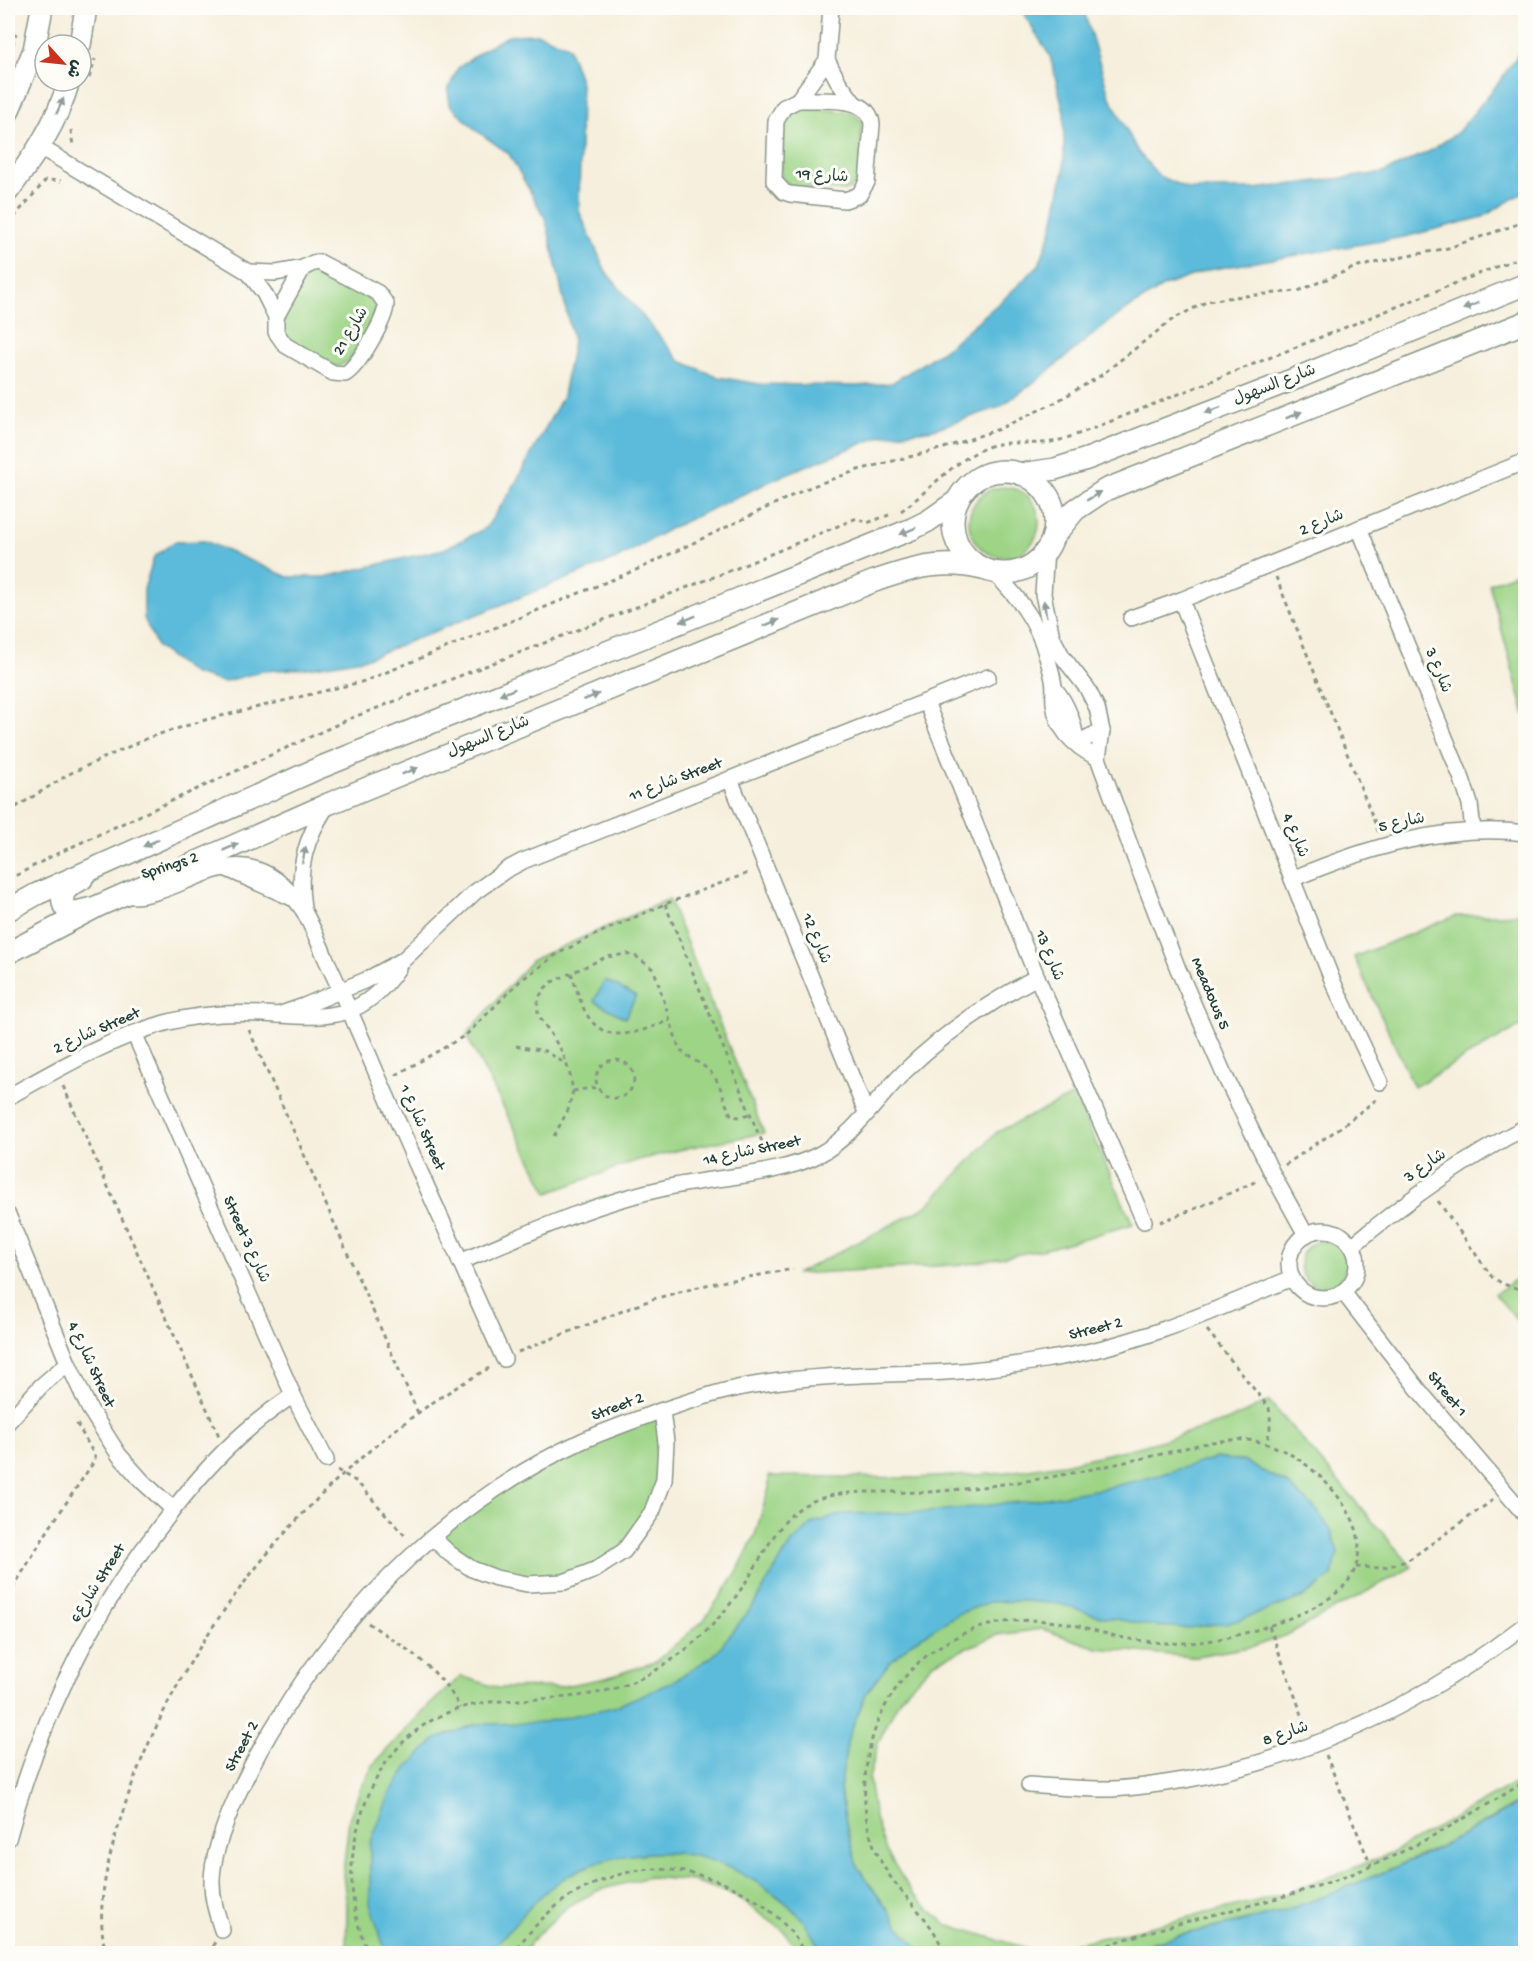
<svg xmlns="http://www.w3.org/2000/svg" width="1533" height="1961" font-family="'Gochi Hand','Playpen Sans Arabic',sans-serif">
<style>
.green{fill:#9dd486;stroke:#5e885d;stroke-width:1.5}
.water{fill:#5bbbda;stroke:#3d7c87;stroke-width:1.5}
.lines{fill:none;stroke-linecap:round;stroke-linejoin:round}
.street-casing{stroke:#8a9688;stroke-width:18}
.secondary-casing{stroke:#8a9688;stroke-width:24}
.path{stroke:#8a9688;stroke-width:3;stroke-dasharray:4.5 4.5;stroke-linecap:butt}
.street{stroke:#fff;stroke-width:15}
.secondary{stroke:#fff;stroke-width:21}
.oneway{fill:#8f9e9a}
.labels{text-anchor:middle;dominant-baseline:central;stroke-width:6;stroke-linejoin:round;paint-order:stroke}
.street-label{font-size:16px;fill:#1f3d34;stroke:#fdfcf7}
</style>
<rect width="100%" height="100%" fill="#fdfcf7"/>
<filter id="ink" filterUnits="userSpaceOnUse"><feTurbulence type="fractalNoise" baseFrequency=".0167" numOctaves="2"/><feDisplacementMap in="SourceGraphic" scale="12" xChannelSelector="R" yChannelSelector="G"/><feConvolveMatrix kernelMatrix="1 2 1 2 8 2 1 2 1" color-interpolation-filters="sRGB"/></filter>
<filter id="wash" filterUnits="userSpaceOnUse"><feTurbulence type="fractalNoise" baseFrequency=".008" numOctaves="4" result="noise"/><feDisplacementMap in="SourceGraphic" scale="24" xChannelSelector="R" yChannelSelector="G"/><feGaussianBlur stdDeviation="1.35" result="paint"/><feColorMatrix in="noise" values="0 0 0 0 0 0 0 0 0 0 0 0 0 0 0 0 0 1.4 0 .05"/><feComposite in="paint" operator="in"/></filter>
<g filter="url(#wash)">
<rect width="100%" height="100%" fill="#f6efdd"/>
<!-- green -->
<g class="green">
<path d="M799,108L852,112L862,121L859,177C856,186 852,189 843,191L792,187L781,178L784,120L793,110Z"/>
<path d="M319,269L368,295C375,301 376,306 375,315L349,361L337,367L286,340L281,321L307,275Z"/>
<circle cx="1004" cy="522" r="35"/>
<path d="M1525,569V715L1489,584Z"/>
<path d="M669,899L764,1133L692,1147L638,1160L548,1193L466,1035L532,960Z"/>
<path d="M1525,914V1023L1414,1087L1354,957L1455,916Z"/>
<path d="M1074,1095L1133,1224L1050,1248L969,1264L796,1274L926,1207L997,1132Z"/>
<circle cx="1323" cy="1264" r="23"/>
<path d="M1525,1273V1330L1495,1294Z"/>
<path d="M1269,1401L1412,1567L1287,1635L1255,1646L1191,1657L1097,1648L1042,1629L997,1635L933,1663L900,1698L878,1743L869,1779L875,1818L886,1851L912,1893L946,1924L1036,1951L1124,1933L1285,1894L1390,1854L1518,1782L1525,1776V1799L1458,1838L1398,1866L1319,1899L1269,1915L1153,1942L1129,1953H799L784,1931L734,1895L694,1881L649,1877L599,1890L568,1906L530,1942L525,1953L346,1954L347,1907L343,1874L349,1819L360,1790L374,1764L425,1709L461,1676L498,1688L558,1687L606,1678L655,1662L703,1621L735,1576L755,1535L769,1488V1476L915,1478L994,1474L1063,1464L1142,1446L1227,1421Z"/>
<path d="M662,1411L664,1480L624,1551L564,1582L496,1578L433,1538L473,1506L619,1426Z"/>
</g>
<!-- water -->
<g class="water">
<path d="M1020,8H1083L1109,95L1138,152L1159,176L1188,189H1254L1383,173L1430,151L1458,132L1500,81L1525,44V191L1483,217L1404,237L1208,270L1164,286L1112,319L1044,375L1000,407L934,429L881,436L786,474L671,528L616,559L368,658L309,668L263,671L223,682L194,674L157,647L144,618V589L154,557L174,542L205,541L288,577H325L444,549L486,528L511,491L563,396L573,341L546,220L509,154L477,131L450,105L448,90L458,68L488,47L510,35L539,34L568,46L581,83L579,211L606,272L680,361L718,377L759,384L857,386L892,383L944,350L1006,297L1039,265L1052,229L1064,170V112L1050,56Z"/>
<path d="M605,980L636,996L625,1018L594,1001Z"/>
<path d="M1215,1458L1243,1461L1286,1483L1316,1509L1332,1532L1338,1553L1332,1576L1304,1597L1237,1621L1189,1628L1152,1626L1100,1616L1060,1604L1025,1601L990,1602L958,1614L912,1642L890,1662L867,1692L848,1738L840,1789L847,1828L857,1866L903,1931L923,1953H822C815,1942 810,1928 801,1918C774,1887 716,1855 674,1853C635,1851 590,1859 557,1883C530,1902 512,1931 487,1953H390L383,1944L370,1904V1844L390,1793L408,1767L436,1739L476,1724L538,1723L614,1707L672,1682L713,1656L753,1606L789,1546L813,1523L843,1514L928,1512L1028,1501L1101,1489L1152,1477Z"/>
<path d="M1525,1799V1953H1129C1173,1931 1222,1929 1269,1915C1303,1906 1335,1892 1367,1879C1422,1857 1476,1831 1525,1799Z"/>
</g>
</g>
<g filter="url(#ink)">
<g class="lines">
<!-- street casing -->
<g class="street-casing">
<g id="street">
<path d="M827,60L839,83L854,103"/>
<path d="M798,100C822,101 870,94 872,125L867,182L859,195L845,200L790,194L784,192L774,181L776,121L784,107Z"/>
<path d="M798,100L827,60L831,8"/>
<path d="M40,147L248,272L264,293L276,317"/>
<path d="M319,262L378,293L386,304C386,319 358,367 345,374L333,373L285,345L276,332V317L303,268L313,263Z"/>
<path d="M248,272L276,273L303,268"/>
<path d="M1359,528L1462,779L1470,804L1473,830"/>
<path d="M1046,550L1043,594L1052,637L1062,656L1087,688L1097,708L1102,731L1098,758L1137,864L1178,969L1223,1072L1272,1173L1306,1235"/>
<path d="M993,572C1014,592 1033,616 1043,644C1046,655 1051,668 1053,680C1055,688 1053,695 1054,703C1057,730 1075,747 1098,758"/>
<path d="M1181,600L1333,982L1380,1082"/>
<path d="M1131,618L1181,600L1526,461"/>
<path d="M1055,689C1067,704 1075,724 1076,743L1102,731"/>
<path d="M926,702L1037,977L1144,1221"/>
<path d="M730,779L866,1112"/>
<path d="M227,869L292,898"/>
<path d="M1292,879C1366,848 1445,823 1526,833"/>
<path d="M132,896C172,896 216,856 255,869C277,876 290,891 303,910C312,925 319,943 326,959C344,997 360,1034 376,1072C418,1168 461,1264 504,1359"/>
<path d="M303,908C297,867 305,839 328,804"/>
<path d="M278,1015L304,1006L366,980L403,960L475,892L506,870L523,861L988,677"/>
<path d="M134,1033L293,1395L326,1460"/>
<path d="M8,1097C58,1069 109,1039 165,1023C200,1013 242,1012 279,1015C333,1019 365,1017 398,968"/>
<path d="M8,1215L68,1363L89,1408L119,1455L143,1482L173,1509"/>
<circle cx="1323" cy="1264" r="34"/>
<path d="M1352,1246C1406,1201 1464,1159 1526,1127"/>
<path d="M460,1262C526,1234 594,1203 665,1188C711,1177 779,1176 820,1154C853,1136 877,1099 904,1072C943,1034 988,1003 1037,977"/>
<path d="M1343,1292L1422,1394L1526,1516"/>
<path d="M8,1422L41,1386L68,1363"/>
<path d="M433,1538L450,1554L472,1569L496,1578L527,1584L564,1582L595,1570L624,1551L652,1512L664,1480L666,1442L662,1411"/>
<path d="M1029,1785C1054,1787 1081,1789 1106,1789C1132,1789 1158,1784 1184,1780C1310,1758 1425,1702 1526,1624"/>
<path d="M8,1839C39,1721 92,1611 169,1515C208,1465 240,1431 293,1395"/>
<path d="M222,1930C217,1914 212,1900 212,1883C211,1838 255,1756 279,1718C351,1600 456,1499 582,1441C607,1430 633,1421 660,1411C693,1400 725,1389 760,1384C821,1374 884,1375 946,1372C981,1370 1016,1365 1050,1359C1135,1346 1213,1311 1292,1278"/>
</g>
</g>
<!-- secondary casing -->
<g class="secondary-casing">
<g id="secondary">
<path d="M80,45L86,8"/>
<path d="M8,112L34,50L42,8"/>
<path d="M8,191C35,155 56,125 69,81"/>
<circle cx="1004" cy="522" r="51"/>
<path d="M1021,474L1055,469L1087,459L1297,378L1526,284"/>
<path d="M1053,537L1075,510L1105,490L1526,322"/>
<path d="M82,879C77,882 70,885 66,890C60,897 62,911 73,912C79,912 86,909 92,908"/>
<path d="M8,910L37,894L319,768L912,529L928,521L958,500"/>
<path d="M8,953L98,906L328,804L872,582C912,568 940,559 983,569"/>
</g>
</g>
<!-- path -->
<g class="path">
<path d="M10,53L16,33"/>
<path d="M89,78L95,59"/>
<path d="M71,130L73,147"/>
<path d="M8,224L46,180L61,181"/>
<path d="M901,511C929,491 952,462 985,448C1003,440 1021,444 1040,443C1055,443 1069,437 1084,432L1526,255"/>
<path d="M1276,577L1379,833"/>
<path d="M1526,598C1519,612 1518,624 1526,637"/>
<path d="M8,812L71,773L150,737L205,720L365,681L643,567L810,487L858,470L944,448L999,429L1054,403L1100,376L1173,319L1208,301L1234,297L1298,291L1351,269L1378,262L1448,248L1515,225L1526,219"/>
<path d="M8,880L52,856L349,719L737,568L857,518L867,523L889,515"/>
<path d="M665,904L758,1133L768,1154"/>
<path d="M571,973C576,985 579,1001 586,1013C605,1048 642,1031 670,1020"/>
<path d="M249,1030L418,1413"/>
<path d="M516,1046L545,1051L566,1064"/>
<circle cx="615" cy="1079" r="19"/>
<path d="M396,1075L466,1035L520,981L557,954L597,934L665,904L751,872"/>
<path d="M63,1086L219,1436"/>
<path d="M573,1091L598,1087"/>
<path d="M554,1136L568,1110L573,1091L570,1075L563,1053L539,1016L537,1007L539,997L545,988L552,982L606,957L627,954L637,957L654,970L679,1048C689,1060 704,1063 713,1075C723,1088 724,1104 732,1116L740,1117L750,1114"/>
<path d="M1285,1165L1341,1127L1377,1099"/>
<path d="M1438,1201L1492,1277L1503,1284L1526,1291"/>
<path d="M1160,1222L1199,1207L1259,1180"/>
<path d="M1207,1330L1269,1408C1271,1421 1271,1430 1266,1443"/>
<path d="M518,1352L653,1299L710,1284L793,1269"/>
<path d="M337,1470L357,1482L407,1538"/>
<path d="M1356,1567L1382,1568L1407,1561L1493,1500"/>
<path d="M8,1596L50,1527L95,1460V1456L77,1424V1419"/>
<path d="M368,1623C404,1647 440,1668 460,1708"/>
<path d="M1269,1626L1308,1731"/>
<path d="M1326,1755L1371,1866"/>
<path d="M106,1954C94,1906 109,1856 123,1811C173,1655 285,1508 418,1413C441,1396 466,1381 491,1367"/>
<path d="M208,1954L215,1942"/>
<path d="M370,1954C350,1917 347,1867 358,1827C375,1759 418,1710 490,1702C545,1697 599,1702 649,1674C691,1651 724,1617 749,1577C764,1554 777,1524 800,1508C834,1485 888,1494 928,1492C953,1490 978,1488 1003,1484C1054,1478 1103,1467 1153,1456C1186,1449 1225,1434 1259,1442C1296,1450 1332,1482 1350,1515C1363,1537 1362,1566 1345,1585C1317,1616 1225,1643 1184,1643C1162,1644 1140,1641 1119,1637C1098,1632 1077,1624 1056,1622C943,1607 859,1692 865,1803C866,1832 877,1860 895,1883C913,1907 935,1924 944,1954"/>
<path d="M511,1954C532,1930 550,1906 578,1892C600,1880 626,1870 652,1869C711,1869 777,1899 805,1954"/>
<path d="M1083,1954C1163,1923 1246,1910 1327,1883C1398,1859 1463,1820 1526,1781"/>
</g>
<!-- street -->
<use href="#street" class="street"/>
<!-- secondary -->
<use href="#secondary" class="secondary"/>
</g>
<!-- one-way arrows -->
<defs><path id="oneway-solid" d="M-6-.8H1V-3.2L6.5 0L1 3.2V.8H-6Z" transform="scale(1.5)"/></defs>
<g class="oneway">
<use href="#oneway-solid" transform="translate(60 106) rotate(-65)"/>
<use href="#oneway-solid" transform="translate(1471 306) rotate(158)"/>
<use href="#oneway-solid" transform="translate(1213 410) rotate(159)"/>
<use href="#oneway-solid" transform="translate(1294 415) rotate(-22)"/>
<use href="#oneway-solid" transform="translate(1094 496) rotate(-31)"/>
<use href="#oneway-solid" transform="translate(908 531) rotate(157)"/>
<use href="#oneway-solid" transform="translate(1045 609) rotate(-99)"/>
<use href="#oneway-solid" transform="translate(688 619) rotate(158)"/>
<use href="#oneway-solid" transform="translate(771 623) rotate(-22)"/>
<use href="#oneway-solid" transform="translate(507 692) rotate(158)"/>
<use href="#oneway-solid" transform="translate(591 697) rotate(-22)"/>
<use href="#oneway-solid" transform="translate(410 771) rotate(-22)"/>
<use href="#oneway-solid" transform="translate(151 843) rotate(156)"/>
<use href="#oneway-solid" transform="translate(231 847) rotate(-24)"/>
<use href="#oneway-solid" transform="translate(304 855) rotate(-78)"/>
</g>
</g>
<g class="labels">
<!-- street labels -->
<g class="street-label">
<text transform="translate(822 177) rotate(4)">شارع 19</text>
<text transform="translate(352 332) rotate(-59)">شارع 21</text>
<text transform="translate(1275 386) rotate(-21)">شارع السهول</text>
<text transform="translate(1322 524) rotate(-22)">شارع 2</text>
<text transform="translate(1437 671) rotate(68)">شارع 3</text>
<text transform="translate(489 738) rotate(-22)">شارع السهول</text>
<text transform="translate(676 781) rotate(-21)">شارع 11 Street</text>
<text transform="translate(1402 824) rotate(-12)">شارع 5</text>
<text transform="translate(1294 836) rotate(68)">شارع 4</text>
<text transform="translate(170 867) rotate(-18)">Springs 2</text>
<text transform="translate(815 939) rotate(68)">شارع 12</text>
<text transform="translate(1048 956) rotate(68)">شارع 13</text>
<text transform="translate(1209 994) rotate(67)">Meadows 5</text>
<text transform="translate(97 1032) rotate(-24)">شارع 2 Street</text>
<text transform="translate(421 1128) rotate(66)">شارع 1 Street</text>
<text transform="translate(752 1152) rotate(-12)">شارع 14 Street</text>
<text transform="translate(1426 1167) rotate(-34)">شارع 3</text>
<text transform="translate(245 1240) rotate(66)">Street شارع 3</text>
<text transform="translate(1096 1330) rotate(-14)">Street 2</text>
<text transform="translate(90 1365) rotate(65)">شارع 4 Street</text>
<text transform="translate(1446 1395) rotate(51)">Street 1</text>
<text transform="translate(618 1408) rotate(-21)">Street 2</text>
<text transform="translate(99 1584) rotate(-58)">شارع6 Street</text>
<text transform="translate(1286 1735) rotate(-19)">شارع 8</text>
<text transform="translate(243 1747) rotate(-62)">Street 2</text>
</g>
</g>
<!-- margin -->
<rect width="1533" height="1961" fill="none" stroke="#fdfcf7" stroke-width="30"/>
<!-- north arrow -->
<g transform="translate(63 63) rotate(117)"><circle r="28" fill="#fdfcf7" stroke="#a4b0a9" stroke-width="1.5"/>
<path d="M0-4.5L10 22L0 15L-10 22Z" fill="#c8321e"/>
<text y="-9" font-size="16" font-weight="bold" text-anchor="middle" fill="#1f3d34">ش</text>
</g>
</svg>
